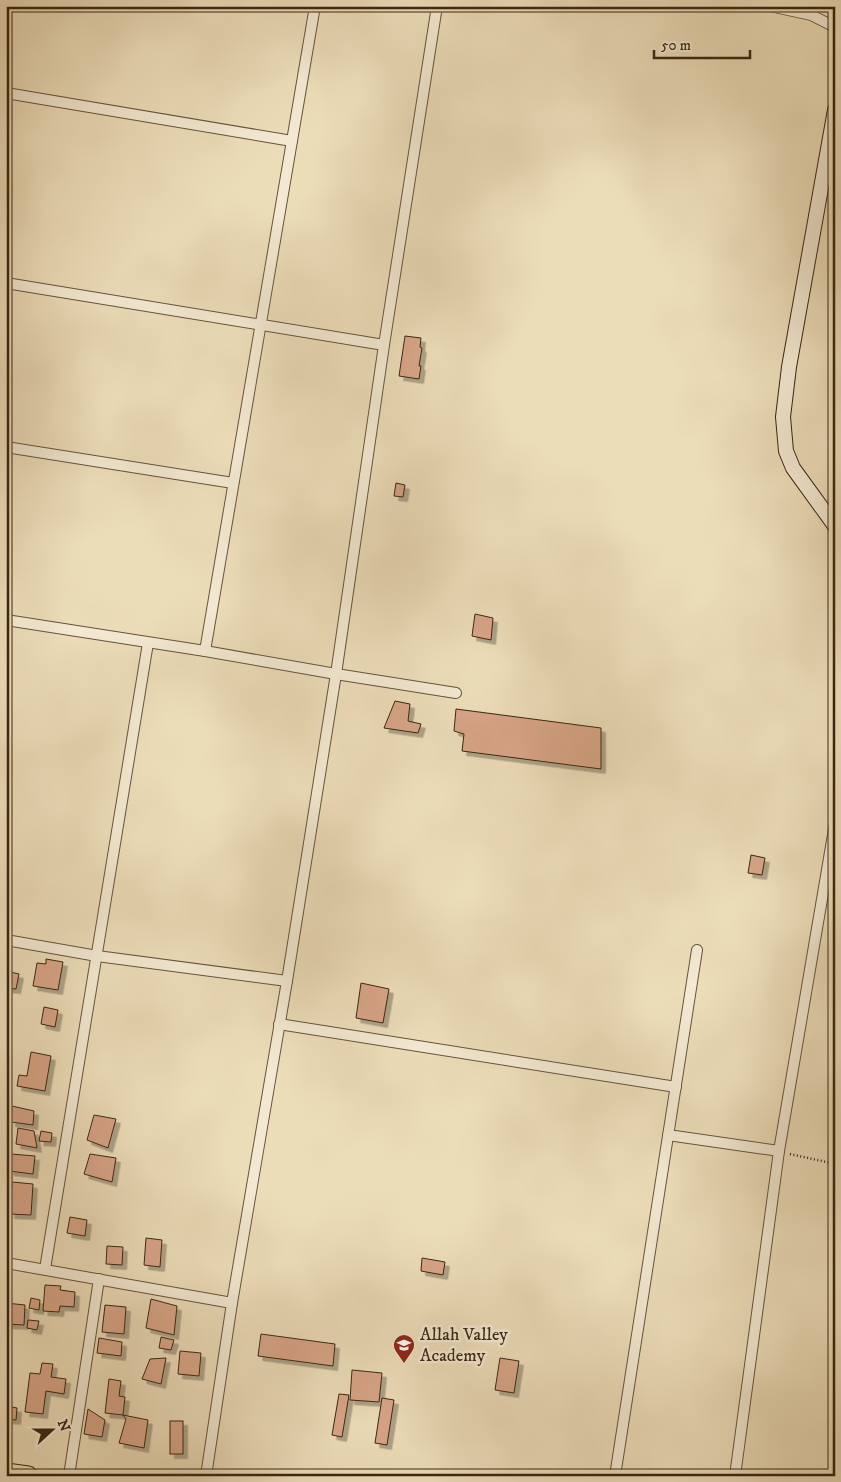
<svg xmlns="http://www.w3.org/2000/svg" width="841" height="1482" font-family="'IM FELL DW Pica',serif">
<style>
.building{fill:#d8a588;stroke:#3a2610;filter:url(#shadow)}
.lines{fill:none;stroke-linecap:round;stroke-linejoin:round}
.street-casing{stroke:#66543a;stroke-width:12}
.secondary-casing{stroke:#3a2610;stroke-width:16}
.highway-casing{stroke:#3a2610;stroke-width:21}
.path{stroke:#3a2610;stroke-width:2.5;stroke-dasharray:1 2.5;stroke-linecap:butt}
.street{stroke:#f3e9d2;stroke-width:10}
.secondary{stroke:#f3e9d2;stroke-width:14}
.highway{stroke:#ecddb9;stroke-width:19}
.labels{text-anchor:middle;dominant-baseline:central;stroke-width:5;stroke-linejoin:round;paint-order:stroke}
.poi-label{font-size:18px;fill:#3a2610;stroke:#f3e9d2;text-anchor:start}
</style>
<defs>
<filter id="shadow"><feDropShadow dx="4.5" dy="4.5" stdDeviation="0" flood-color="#0004"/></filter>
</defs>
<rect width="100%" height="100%" fill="#ecddb9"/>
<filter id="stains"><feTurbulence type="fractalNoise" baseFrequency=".004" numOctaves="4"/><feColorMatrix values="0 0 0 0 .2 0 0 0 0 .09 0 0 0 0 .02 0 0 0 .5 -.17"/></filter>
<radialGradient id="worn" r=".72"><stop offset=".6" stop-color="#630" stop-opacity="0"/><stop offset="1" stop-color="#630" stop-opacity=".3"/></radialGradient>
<!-- building -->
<g class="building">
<path d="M405,336L421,338L420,347L422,348L419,366H421L419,379L399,376Z"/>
<path d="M396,483L405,485L403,497L394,496Z"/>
<path d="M475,614L493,618L491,640L472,636Z"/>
<path d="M395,701L410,704L408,721L421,724L418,733L384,728Z"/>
<path d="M456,709L601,728V769L462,751L464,734L454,731Z"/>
<path d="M751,855L765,858L762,875L748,873Z"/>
<path d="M46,959L63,962L58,990L33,986L37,963L46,964Z"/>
<path d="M6,971L19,974L16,989L6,988Z"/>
<path d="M361,983L389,989L383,1023L356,1018Z"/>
<path d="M44,1007L58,1010L55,1027L41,1024Z"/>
<path d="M31,1052L51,1056L45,1091L17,1086L19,1075L27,1076Z"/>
<path d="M12,1106L34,1111L33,1125L11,1122Z"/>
<path d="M94,1115L116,1119L108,1148L87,1140Z"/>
<path d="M18,1128L34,1131L37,1148L16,1144Z"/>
<path d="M41,1131L52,1133L51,1142L39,1141Z"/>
<path d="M11,1154L35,1156L33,1174L9,1171Z"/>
<path d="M90,1154L116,1158L112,1182L84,1174Z"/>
<path d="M12,1182L33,1184L31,1215L10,1214Z"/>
<path d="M70,1217L87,1220L85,1236L67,1233Z"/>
<path d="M146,1238L162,1240L160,1267L144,1265Z"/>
<path d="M107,1246L123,1247L122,1265L106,1264Z"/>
<path d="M422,1258L445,1262L443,1275L421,1271Z"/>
<path d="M45,1285L61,1286L60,1290L75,1292L74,1307L60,1306L59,1312L43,1311Z"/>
<path d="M31,1298L40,1300L39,1310L29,1308Z"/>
<path d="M151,1299L177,1306L174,1335L146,1328Z"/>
<path d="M6,1303L25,1305L24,1325L6,1324Z"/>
<path d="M105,1305L126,1307L124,1334L102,1332Z"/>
<path d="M28,1320L39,1321L37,1330L27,1328Z"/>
<path d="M261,1334L335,1344L333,1366L258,1356Z"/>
<path d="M161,1337L174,1340L171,1350L159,1348Z"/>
<path d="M99,1338L122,1342L121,1356L97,1353Z"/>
<path d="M180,1351L201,1353L199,1376L178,1374Z"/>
<path d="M166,1358L161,1384L142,1379L150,1359Z"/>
<path d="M500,1358L519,1361L514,1393L495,1390Z"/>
<path d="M42,1363L53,1364L51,1377L66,1379L64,1394L46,1391L43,1414L25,1412L30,1373L40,1374Z"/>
<path d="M352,1370L382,1373L379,1402L350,1400Z"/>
<path d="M109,1379L121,1381L119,1396L125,1397L123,1415L105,1413Z"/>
<path d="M339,1394L349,1395L342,1437L332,1435Z"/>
<path d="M382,1398L394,1400L387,1445L375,1443Z"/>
<path d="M6,1406L17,1408L16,1420L6,1419Z"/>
<path d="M88,1409L105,1420L102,1437L84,1434Z"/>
<path d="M123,1415L148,1420L144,1448L119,1443L126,1419Z"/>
<rect x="170" y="1421" width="13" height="33"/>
</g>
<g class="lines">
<!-- street casing -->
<g class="street-casing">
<g id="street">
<path d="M770,6L811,15L835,27"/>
<path d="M6,93L292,141"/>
<path d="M6,283L384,345"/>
<path d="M6,447L233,483"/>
<path d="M6,620L205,651L336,674L456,693"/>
<path d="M205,651L315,6"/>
<path d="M6,940L97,956L287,981"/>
<path d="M279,1024L676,1087"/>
<path d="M668,1135L779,1151"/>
<path d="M6,1263L232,1303"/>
<path d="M45,1269L148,643"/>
<path d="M69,1476L99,1279"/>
<path d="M206,1476L232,1303L287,981L336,674L384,345L437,6"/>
<path d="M615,1476L697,950"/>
<path d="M735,1476L779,1151L835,823"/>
</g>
</g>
<!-- secondary casing -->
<g class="secondary-casing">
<path id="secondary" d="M835,110L789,367L783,417L786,451L793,468L835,526"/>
</g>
<!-- highway casing -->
<g class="highway-casing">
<path id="highway" d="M6,1473L28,1476"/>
</g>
<!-- path -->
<path class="path" d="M790,1154L835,1164"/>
<!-- street -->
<use href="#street" class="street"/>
<!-- secondary -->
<use href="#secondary" class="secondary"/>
<!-- highway -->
<use href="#highway" class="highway"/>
</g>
<!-- icons -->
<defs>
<g id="school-pin" transform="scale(1.125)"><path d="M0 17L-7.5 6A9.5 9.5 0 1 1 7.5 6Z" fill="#8f2418" stroke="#f3e9d2"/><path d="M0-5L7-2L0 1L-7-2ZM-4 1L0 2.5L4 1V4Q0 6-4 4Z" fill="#fff"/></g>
</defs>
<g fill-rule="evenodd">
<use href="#school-pin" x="404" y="1345"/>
</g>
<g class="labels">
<!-- poi labels -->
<g class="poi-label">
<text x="420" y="1335">Allah Valley<tspan x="420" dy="21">Academy</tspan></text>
</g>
</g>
<!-- margin -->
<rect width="841" height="1482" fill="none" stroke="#ecddb9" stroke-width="25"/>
<rect x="8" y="8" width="826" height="1467" fill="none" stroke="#3a2610" stroke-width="2.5"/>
<rect x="12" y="12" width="816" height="1457" fill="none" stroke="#3a2610"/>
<!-- north arrow -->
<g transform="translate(52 1430) rotate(69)" stroke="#f3e9d2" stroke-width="4" paint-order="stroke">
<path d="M0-4L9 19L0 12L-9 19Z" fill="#3a2610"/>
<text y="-8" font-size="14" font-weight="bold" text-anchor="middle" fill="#3a2610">N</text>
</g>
<!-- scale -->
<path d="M654 50v8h96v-8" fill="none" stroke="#3a2610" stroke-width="2.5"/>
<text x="661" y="50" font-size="15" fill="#3a2610" stroke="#f3e9d2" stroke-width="4" paint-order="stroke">50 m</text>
<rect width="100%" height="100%" filter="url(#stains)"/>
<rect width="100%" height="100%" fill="url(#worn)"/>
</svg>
